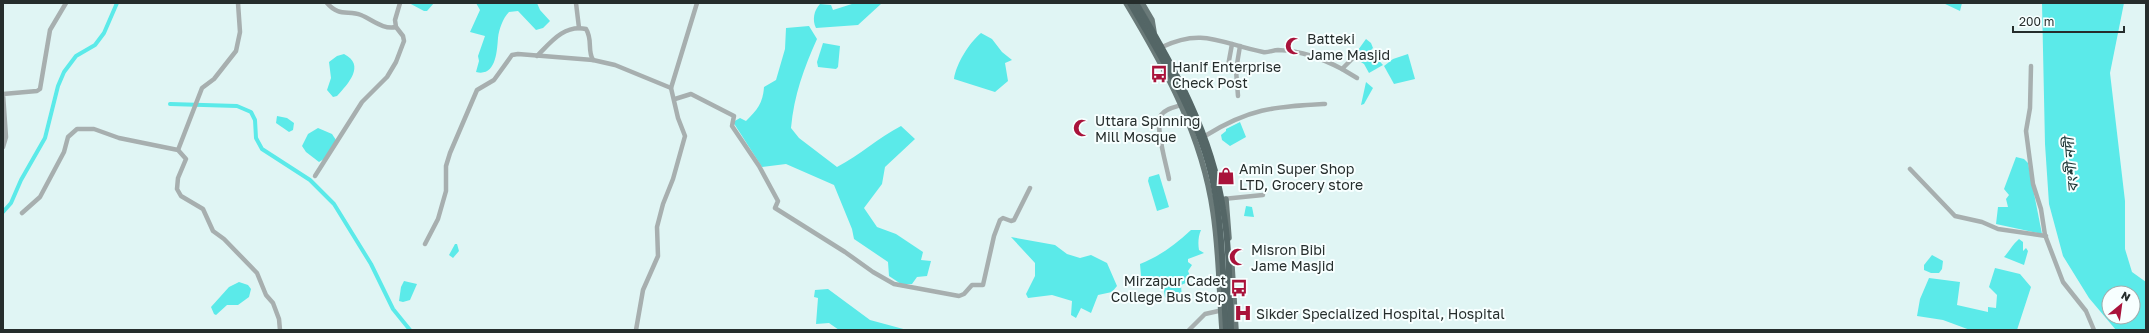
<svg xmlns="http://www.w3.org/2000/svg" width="2149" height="333" font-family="'Golos Text','Noto Sans Bengali',sans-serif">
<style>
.water{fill:#5beae9;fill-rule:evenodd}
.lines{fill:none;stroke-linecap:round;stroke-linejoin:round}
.canal{stroke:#5beae9;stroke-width:4}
.minor{stroke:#a7afaf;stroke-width:4.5}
.major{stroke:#6a7a79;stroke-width:5.5}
.highway{stroke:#546666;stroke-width:6}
.labels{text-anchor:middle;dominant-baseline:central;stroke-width:4;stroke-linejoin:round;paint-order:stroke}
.poi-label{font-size:14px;fill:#252d2c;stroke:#f7ffff;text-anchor:start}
.water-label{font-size:15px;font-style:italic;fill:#1e3636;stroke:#f7ffff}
</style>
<rect width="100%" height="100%" fill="#e0f5f4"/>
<!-- water -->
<g class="water">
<path d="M409,3H434L427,11H424Z"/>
<path d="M476,3H537L540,10L550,21L543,28L536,30L518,11L509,12C503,18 499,29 498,38C497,51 496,77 476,72L479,61L478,56L485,36L470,32L480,10Z"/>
<path d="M855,3H882L858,25L816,28C812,20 814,10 820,4L831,5L833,10Z"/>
<path d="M1943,3H1962L1960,11Z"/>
<path d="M2042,3H2124L2110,73L2125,201V249L2132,272L2146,282V330H2116L2089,298L2063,256L2049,204L2045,144ZM2109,293H2133V317H2109Z"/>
<path d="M809,26L817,39C804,68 794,95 791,128L799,138L837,167C860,155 878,138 901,126L915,139L885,167L882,184L864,208L877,227L896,234L923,252L921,260L931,261L927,276L917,277L912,284H901L889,276L888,262L854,239L852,229L834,185L786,164L762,167L733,122L740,118L746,121C757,110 763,103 764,87L776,80L785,49L786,28Z"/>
<path d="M981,33L992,39L1002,52L1012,60L1005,63L1008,81L995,92L954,79C956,64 969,43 981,33Z"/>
<path d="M1366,39L1371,43L1373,48L1370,51L1383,65L1369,73L1364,64L1353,57Z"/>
<path d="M823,43L840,46L838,67L836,69L818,67L817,62Z"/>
<path d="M344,54C366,65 348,84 337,96L333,97L327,90L331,78L329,62L337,56Z"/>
<path d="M1408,54L1415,79L1394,84L1384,66L1393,59Z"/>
<path d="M1366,82L1373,88L1364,104L1361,105Z"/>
<path d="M277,116L287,118L294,123L293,130L289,132L276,123Z"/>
<path d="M1240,122L1246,137L1230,146L1222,140L1221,135L1226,131V129Z"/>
<path d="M318,128L332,134L336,140L324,159L319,162L306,152L302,146L308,134Z"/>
<path d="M2016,157L2024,159L2028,163L2042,234L1996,224L1998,207H2008L2006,199L2009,195L2004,189Z"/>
<path d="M1159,174L1169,207L1157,211L1148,181L1149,177Z"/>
<path d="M1246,206L1252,207L1254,217L1244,216Z"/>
<path d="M1191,230H1201C1198,237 1198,244 1199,250L1204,253L1188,259V262L1192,265L1188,271L1190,276L1188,282L1181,285L1182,299L1170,302L1165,297L1163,286L1150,288L1149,277L1141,276L1140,264C1160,256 1175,245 1191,230Z"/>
<path d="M1011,237L1055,245L1067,254L1080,258L1091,255L1107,263L1117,286L1112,292L1098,295L1091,313L1081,308L1076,318L1071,315L1072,301L1052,295L1028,298L1026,294L1035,276V263Z"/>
<path d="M2019,239L2023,242V251L2026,248L2028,251L2024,265L2004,257C2009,252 2012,245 2019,239Z"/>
<path d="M455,244H457L459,251L453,258L449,255Z"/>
<path d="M1932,255L1943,261L1942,269L1939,273H1931L1924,270V265Z"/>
<path d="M1995,268L2020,274L2031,287L2017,330H1970L1943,320L1917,316L1920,299L1929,278L1960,282L1957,305L1988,312V307L1996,308L1997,295L1989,287Z"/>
<path d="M404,281L417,284L410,300L403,302L399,301L401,287Z"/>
<path d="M239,282L248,285L251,289L249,297L238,305H227L216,315L214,314L211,307L229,287Z"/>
<path d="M828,289L870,320L907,330H839L829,323L816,324L818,298L814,297L815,290Z"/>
</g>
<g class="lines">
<!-- canal -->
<g class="canal">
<path d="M170,104L237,106L251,112L255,120L256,138L262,149L310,180L334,204L371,264L393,309L410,330"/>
<path d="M3,212L11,203L21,180L45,138L58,86L64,72L76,56L95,45L104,33L117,3"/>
</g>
<!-- minor -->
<g class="minor">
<path d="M327,3C339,17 348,10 361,15C373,20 383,30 396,27"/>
<path d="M576,3L579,28"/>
<path d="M1232,44L1228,66L1231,70H1236L1240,46"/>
<path d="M1162,47C1203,27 1222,44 1263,52C1268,53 1273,50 1278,50C1302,51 1321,58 1342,69"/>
<path d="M537,56C550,43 564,24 586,29C593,40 587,50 593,60"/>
<path d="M1352,59L1342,69L1357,78"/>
<path d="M2031,66L2030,108L2026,131L2033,184L2041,209L2045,235L2063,282L2086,311L2094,330"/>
<path d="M1238,96L1236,70L1250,71"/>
<path d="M675,99L691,94L734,116L732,126L759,166L778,201L775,208L845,252L873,272L894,284L959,296L964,294L972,285H983L994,236L1000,220L1003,218L1011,221L1014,220L1030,188"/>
<path d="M1205,136C1250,108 1273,107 1325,104"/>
<path d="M3,147L6,137L3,94L37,91L40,89L50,30L66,3"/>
<path d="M178,150L202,88L214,79L236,51L240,32L238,3"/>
<path d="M1910,169L1955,216L1982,222L1998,229L2046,236"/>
<path d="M315,176L362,102L387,77L396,62L404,41L403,36L396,27L395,20L400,3"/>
<path d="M1169,179C1167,167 1154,124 1161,115C1166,108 1176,107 1184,104"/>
<path d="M1223,199L1263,195"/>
<path d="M22,213L40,197L64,152L68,137L77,129H94L119,138L178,150L186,159L178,178L177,189L181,196L203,209L213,231L224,239L257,273L266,295L273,303L279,319L280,330"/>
<path d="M425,244L438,219L446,191V166L450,153L477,90L494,80L512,55L518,54L593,60L615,65L671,88"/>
<path d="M636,330L643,290L658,256L657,227L663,204L673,179L685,136L678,118L671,88L697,3"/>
<path d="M1189,330L1205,314L1223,310"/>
</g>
<!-- major -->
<g class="major">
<path d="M1126,3C1165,68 1202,135 1213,212C1219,251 1219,291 1222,330"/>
<path d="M1142,3L1152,20L1154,32"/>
<path d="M1226,199L1229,238"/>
<path d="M1232,266L1236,330"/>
</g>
<!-- highway -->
<g class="highway">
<path d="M1130,3C1163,60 1199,117 1213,182C1223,230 1223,281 1226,330"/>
<path d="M1136,3C1174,67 1212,134 1223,209C1230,248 1229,290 1231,330"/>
</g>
</g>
<!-- icons -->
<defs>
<g id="mosque-bare" transform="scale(1.38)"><path d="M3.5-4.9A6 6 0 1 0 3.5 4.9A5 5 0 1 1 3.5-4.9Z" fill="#a9133b" stroke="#f7ffff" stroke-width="2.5" paint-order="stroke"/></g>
<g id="bus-bare" transform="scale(1.38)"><path d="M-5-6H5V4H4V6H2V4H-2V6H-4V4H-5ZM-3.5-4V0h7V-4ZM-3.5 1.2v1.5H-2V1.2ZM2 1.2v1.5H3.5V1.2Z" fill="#a9133b" stroke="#f7ffff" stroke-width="2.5" paint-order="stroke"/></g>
<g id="shop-bare" transform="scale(1.38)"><path d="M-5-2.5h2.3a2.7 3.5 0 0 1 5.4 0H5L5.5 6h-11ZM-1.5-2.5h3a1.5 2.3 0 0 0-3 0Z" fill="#a9133b" stroke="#f7ffff" stroke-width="2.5" paint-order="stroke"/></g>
<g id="hospital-bare" transform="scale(1.38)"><path d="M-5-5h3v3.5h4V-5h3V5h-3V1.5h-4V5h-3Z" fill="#a9133b" stroke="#f7ffff" stroke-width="2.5" paint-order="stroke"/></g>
</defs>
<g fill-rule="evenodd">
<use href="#mosque-bare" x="1294" y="46"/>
<use href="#bus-bare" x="1159" y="74"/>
<use href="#mosque-bare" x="1082" y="128"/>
<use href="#shop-bare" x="1226" y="176"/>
<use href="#mosque-bare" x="1238" y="257"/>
<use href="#bus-bare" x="1239" y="288"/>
<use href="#hospital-bare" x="1243" y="313"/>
</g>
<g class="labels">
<!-- poi labels -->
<g class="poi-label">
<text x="1307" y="38">Batteki<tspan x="1307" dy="16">Jame Masjid</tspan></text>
<text x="1172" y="66">Hanif Enterprise<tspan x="1172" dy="16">Check Post</tspan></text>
<text x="1095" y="120">Uttara Spinning<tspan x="1095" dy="16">Mill Mosque</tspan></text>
<text x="1239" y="168">Amin Super Shop<tspan x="1239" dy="16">LTD, Grocery store</tspan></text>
<text x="1251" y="249">Misron Bibi<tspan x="1251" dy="16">Jame Masjid</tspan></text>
<text x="1226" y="280" text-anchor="end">Mirzapur Cadet<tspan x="1226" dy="16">College Bus Stop</tspan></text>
<text x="1256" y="313">Sikder Specialized Hospital, Hospital</text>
</g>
<!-- water labels -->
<g class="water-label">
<text transform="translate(2070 165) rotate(-95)">বংশী নদী</text>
</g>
</g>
<!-- border -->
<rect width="2149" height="333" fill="none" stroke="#252d2c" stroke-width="8"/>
<!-- north arrow -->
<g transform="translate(2121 305) rotate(29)"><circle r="19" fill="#f7ffff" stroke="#a3abab"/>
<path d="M0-3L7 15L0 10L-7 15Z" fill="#a9133b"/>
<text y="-6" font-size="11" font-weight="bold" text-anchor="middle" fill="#252d2c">N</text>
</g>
<!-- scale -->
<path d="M2013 26v6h111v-6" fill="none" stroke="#252d2c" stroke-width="2"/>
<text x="2019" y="26" font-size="12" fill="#252d2c" stroke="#f7ffff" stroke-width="3" paint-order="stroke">200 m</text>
</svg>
